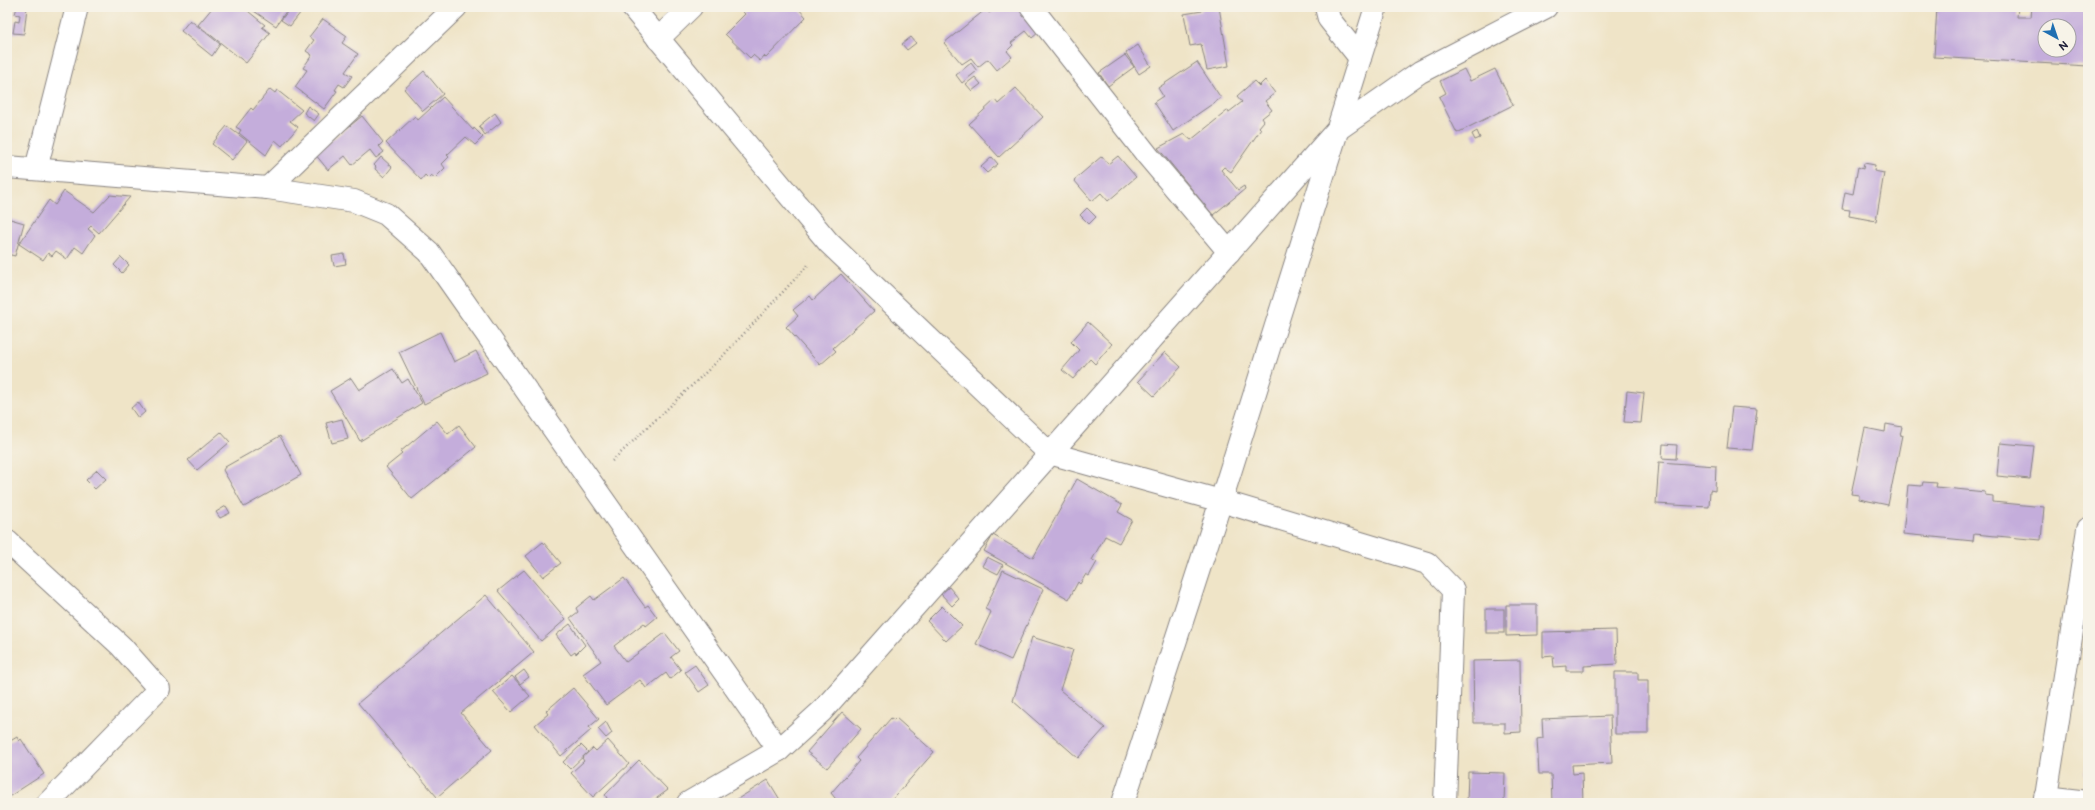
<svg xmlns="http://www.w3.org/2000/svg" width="2095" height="810" font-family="'Balsamiq Sans',sans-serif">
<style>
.building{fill:#c4addb;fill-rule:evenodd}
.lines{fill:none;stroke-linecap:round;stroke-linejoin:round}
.minor-casing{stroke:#888381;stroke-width:24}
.path{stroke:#888381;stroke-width:2.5;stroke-dasharray:1 3;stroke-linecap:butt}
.minor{stroke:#fff;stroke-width:22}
</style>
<rect width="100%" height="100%" fill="#f7f3e8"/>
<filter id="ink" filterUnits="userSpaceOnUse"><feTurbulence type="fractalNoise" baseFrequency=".025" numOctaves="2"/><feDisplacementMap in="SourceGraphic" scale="8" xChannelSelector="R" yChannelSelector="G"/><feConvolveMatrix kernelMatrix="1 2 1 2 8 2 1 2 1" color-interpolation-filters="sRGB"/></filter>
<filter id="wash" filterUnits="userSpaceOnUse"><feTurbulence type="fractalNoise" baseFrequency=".012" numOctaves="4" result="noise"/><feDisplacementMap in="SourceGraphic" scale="16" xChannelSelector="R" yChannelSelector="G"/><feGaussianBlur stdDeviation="0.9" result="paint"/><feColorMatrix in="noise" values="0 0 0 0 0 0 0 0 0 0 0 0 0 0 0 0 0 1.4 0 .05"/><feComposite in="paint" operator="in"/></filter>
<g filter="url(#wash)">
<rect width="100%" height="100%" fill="#efe4c7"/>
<g id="blocks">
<!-- building -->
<g class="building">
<path d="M17,7H27L24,34L13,33L15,21L19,22L20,15L15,14Z"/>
<path d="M213,7H243L265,25L262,27L270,33L246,63L198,25Z"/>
<path d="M248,7H289L276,26Z"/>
<path d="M291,7H305L290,26L281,20Z"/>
<path d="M744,7H797L806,17L766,58L764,56L760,61L753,55L750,58L725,34L745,14L741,10Z"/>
<path d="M997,7H1019L1039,32L1032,38L1026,31L1011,43L1013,45L1007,51L1012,57L997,70L988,59L978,67L971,58L962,64L944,43L986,9L989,13Z"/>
<path d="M1201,7H1219L1229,66L1207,70L1201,44L1190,46L1184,14L1202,11Z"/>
<path d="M1937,7H2018L2017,17H2031L2032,7H2088V66L1934,57ZM2045,26H2069V50H2045Z"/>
<path d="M323,19L347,36L342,43L358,54L345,72L352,76L344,87L339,84L335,90L337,91L324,109L295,87L307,70L303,68L312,55L306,51L314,40L309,37Z"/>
<path d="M190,20L220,44L212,56L181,31Z"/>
<path d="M911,37L916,43L907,50L902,44Z"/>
<path d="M1138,45L1151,66L1139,74L1126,53Z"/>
<path d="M1125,55L1134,67L1108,86L1099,73Z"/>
<path d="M1197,62L1221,98L1173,131L1154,102L1163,96L1158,88Z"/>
<path d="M971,63L977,71L962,83L956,75Z"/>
<path d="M1464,69L1470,81L1495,69L1513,105L1457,133L1439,97L1446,93L1440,81Z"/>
<path d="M424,71L443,94L423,111L404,89Z"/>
<path d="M975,77L981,84L972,91L966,84Z"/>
<path d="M1265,80L1275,93L1265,101L1272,110L1262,118L1264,121L1259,127L1261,129L1231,172L1224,167L1221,170L1238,190L1244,186L1245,189L1213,215L1158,148L1184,134L1191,140L1227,111L1229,112L1242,102L1237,96L1254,81L1259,86Z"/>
<path d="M1016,88L1043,117L999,157L969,124L995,100L998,104Z"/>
<path d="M270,89L275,93L277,90L302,110L290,121L298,127L282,146L275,140L266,155L239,133L241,130L236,127L251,108L253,110Z"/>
<path d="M443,97L473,130L474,128L483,137L475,145L466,137L447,155L449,157L442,164L445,168L435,178L431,175L428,178L425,175L421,180L386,143L415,116L418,120Z"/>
<path d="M308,106L319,114L314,121L304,113Z"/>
<path d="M495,113L501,122L485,135L479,126Z"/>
<path d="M362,116L383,142L379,146L384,152L376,158L370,150L352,165L345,156L328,170L315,154Z"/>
<path d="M227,126L247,141L232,160L212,144Z"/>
<path d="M1477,131L1480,138L1475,140L1472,134Z"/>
<path d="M1102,156L1108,164L1118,156L1136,177L1108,201L1101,193L1092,201L1074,180Z"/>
<path d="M381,157L392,167L384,177L375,169L376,167L374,165Z"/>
<path d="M992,157L998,164L987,173L981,167Z"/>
<path d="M1864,163L1875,165L1874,171L1884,173L1876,221L1849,216L1850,210L1842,209L1845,192L1853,194L1858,167L1863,169Z"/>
<path d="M64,191L94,212L110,195L130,197L99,233L91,226L88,229L95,235L83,253L75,247L67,259L56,251L52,256L48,253L43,260L19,244L49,200L55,205Z"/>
<path d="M1087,208L1096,217L1089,224L1080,215Z"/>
<path d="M7,218L24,223L15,256L7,254Z"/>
<path d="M344,254L346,264L334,266L332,256Z"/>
<path d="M121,257L129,265L122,273L114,265Z"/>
<path d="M841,274L874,311L833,348L836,351L820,365L786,327L798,316L793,310L810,296L813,300Z"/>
<path d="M1088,322L1112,344L1095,364L1090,359L1073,379L1062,370L1079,350L1071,342Z"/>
<path d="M440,332L454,362L476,351L487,373L424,404L399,352Z"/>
<path d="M1165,352L1181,367L1154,396L1138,381Z"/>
<path d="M393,369L402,383L408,379L422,403L360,441L330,391L351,378L359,390Z"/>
<path d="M1627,391L1644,393L1641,423L1624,422Z"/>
<path d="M138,402L145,412L138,418L131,408Z"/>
<path d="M1732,407L1757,409L1752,450L1727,448Z"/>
<path d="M342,419L348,439L332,443L326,423Z"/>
<path d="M437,421L448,434L459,425L476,447L412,499L386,467L402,454L400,452Z"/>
<path d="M1886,424L1902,427L1900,435H1902L1888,505L1859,499V495L1851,494L1865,428L1885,432Z"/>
<path d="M221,432L230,442L197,470L188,460Z"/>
<path d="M280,436L301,475L244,507L223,470L225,467Z"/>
<path d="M2000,443L2034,446L2030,479L1997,476Z"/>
<path d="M1663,444L1677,445L1676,459L1662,458Z"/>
<path d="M1659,462L1716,466L1715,491L1710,490L1709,507L1656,504Z"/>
<path d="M97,470L106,479L95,489L86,480Z"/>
<path d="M1077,479L1122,505L1118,512L1132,520L1119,543L1105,536L1092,560L1097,562L1089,576L1086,574L1080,584L1078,582L1069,599L984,551L993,535L1033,558Z"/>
<path d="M1923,482L1937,483L1936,487L1985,492V495L1993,496V502L2044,507L2041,540L1974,534L1973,541L1903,534L1908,485L1922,486Z"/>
<path d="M226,506L230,513L220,518L216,512Z"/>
<path d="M543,542L561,563L543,577L526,556Z"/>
<path d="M987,557L1003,565L998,574L982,566Z"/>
<path d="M524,570L566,619L541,641L498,591Z"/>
<path d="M1003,570L1043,589L1011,660L976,644L991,612L985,609Z"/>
<path d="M624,578L645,607L648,605L657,617L646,626L644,623L614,646L626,662L665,633L679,651L671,657L681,670L670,679L666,673L646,688L640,680L606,705L583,674L601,661L570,618L578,612L576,608L591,596L594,600Z"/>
<path d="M949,587L959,599L952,606L941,594Z"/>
<path d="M486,595L534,652L461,713L492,750L437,797L358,703Z"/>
<path d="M1506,605H1537V635L1506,636Z"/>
<path d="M942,606L962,626L946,641L927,621Z"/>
<rect x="1486" y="609" width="18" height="24"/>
<path d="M570,624L585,645L576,654L575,652L571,655L556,635Z"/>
<path d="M1616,630L1617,664L1584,666V671H1566V666L1554,667L1553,656L1543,657V632Z"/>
<path d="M1032,637L1073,650L1060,690L1105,728L1078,758L1013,701Z"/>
<path d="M1520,660L1521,732L1505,733V723H1474L1473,661Z"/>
<path d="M695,665L709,685L699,692L685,672Z"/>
<path d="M524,670L529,677L520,684L515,677Z"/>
<path d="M1615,672H1638V680H1648V734H1615Z"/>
<path d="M512,676L530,696L511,712L493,692Z"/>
<path d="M573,688L599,719L589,727L591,730L561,756L535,725L548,714L546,711Z"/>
<path d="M842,712L861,729L827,768L807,752Z"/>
<path d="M1610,716L1612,763L1572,765L1573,774L1582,773L1583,803H1552L1551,774H1539L1537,739L1543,738L1542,719Z"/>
<path d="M891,718L894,720L896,718L934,752L889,803H839L831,793L859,761L856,758Z"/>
<path d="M606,722L612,733L606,738L598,729Z"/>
<path d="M17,737L19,741L21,739L44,774L7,798V743Z"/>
<path d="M608,740L629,764L593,797L571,773L584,761L582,758L593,748L596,751Z"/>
<path d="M581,745L588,752L570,769L563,762Z"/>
<path d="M2088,756V775L2084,774Z"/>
<path d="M639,760L668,790L650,803H602L607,798L605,795Z"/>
<path d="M1468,772L1505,773L1504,803H1467Z"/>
<path d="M768,780L782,803H738L736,800Z"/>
</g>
</g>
</g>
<g filter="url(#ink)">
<use href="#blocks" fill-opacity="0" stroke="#888381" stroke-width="1"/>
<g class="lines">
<!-- minor casing -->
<g class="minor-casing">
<g id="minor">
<path d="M632,7L829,243L1049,453L1221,501L1427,563L1453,590L1445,803"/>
<path d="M1031,7L1148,156L1229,252"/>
<path d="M1326,7L1329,19L1360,58"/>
<path d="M658,39L691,7"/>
<path d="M7,167L268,188L354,201L386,214L429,252L779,750"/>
<path d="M36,169L77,7"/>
<path d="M268,188L456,7"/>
<path d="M7,541L121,646L159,689L48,803"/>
<path d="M2045,797L2088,802"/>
<path d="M688,803L779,750L822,711L1337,130L1420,72L1546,7"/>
<path d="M1123,803L1221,501L1376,7"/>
<path d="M2045,803L2088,529"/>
</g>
</g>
<!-- path -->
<path class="path" d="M612,461L721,358L809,264"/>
<!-- minor -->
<use href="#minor" class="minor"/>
</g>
</g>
<!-- margin -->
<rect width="2095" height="810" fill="none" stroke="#f7f3e8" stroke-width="24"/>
<!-- north arrow -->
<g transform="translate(2057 38) rotate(140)"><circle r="19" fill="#f7f3e8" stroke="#a29fa3"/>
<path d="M0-3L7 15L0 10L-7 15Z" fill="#1f6fb2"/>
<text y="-6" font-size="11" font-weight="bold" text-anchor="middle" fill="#22223b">N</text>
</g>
</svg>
